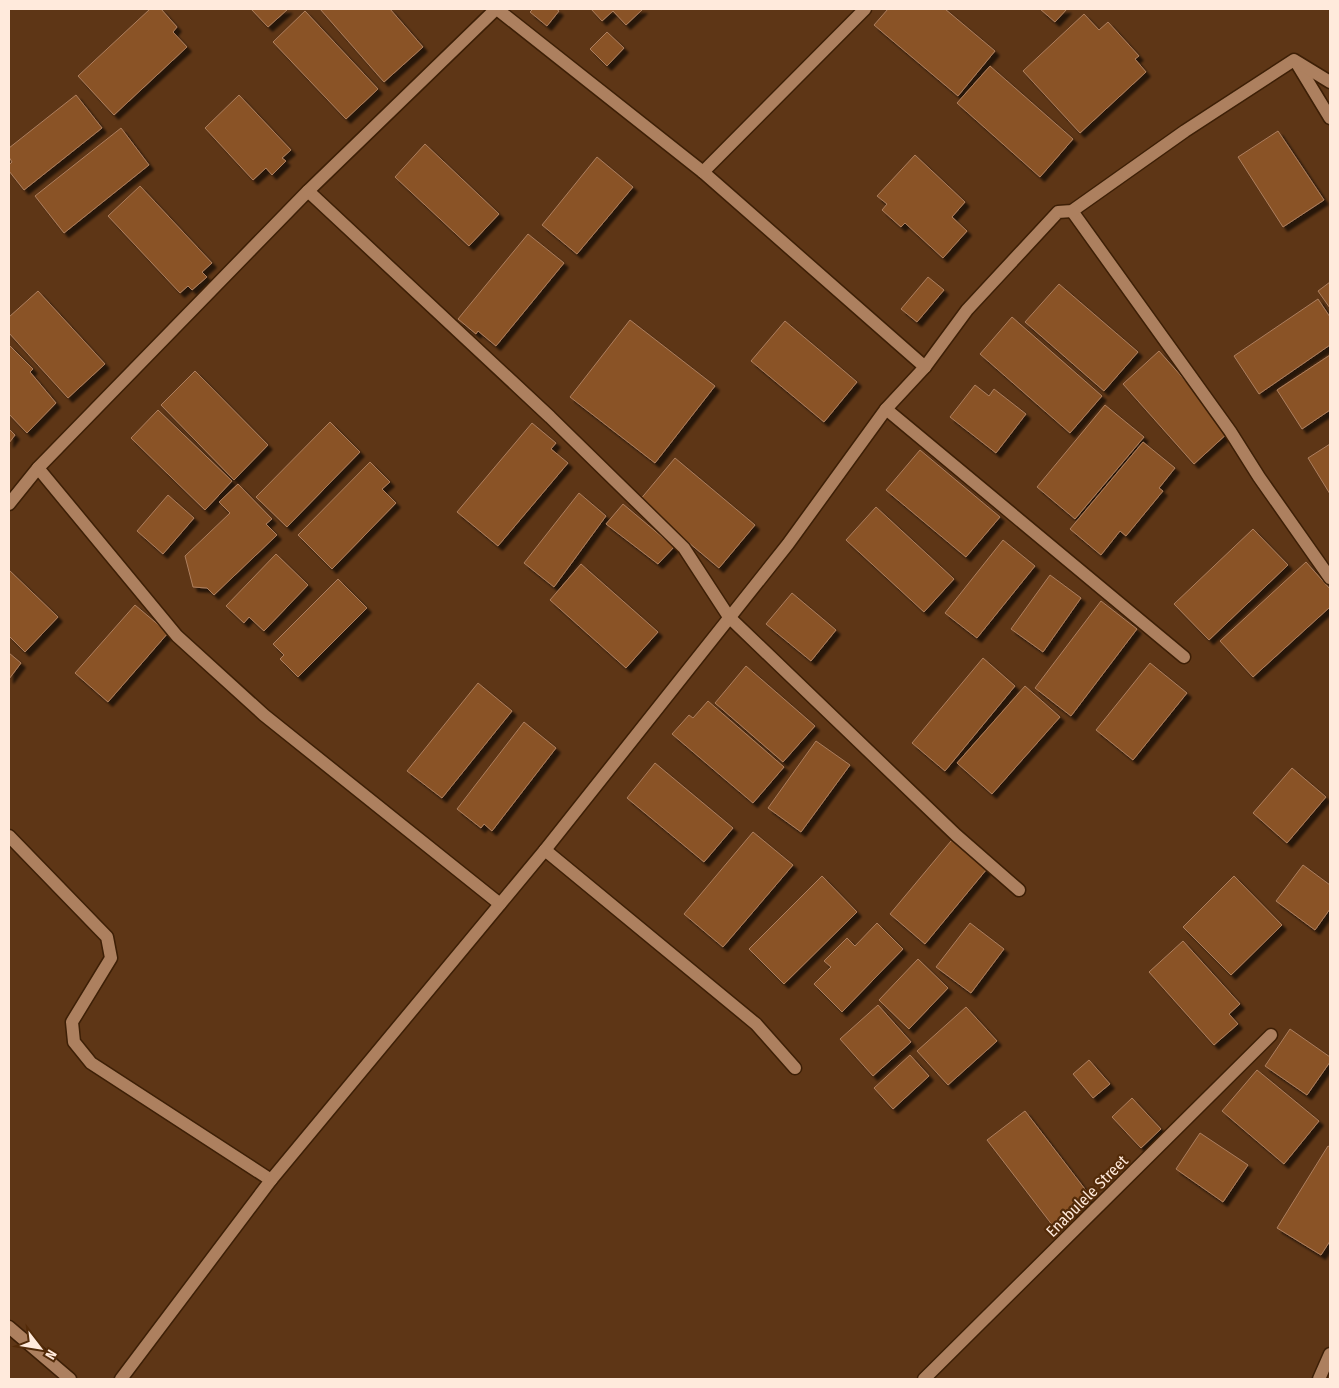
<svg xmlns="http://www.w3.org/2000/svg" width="1339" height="1388" font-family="'Fira Sans Condensed',sans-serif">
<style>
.building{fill:#8a5226;stroke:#ad7f5e;filter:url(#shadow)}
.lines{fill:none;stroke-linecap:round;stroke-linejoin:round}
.minor-casing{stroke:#3d1f06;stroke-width:15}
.minor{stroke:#ad805f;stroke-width:12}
.labels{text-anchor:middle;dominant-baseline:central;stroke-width:4.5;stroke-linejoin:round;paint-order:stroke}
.street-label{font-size:16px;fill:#ffeadc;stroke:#532b09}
</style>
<defs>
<filter id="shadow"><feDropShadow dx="4.5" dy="4.5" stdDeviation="1" flood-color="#0009"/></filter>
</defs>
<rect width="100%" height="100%" fill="#5e3616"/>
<!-- building -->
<g class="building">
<path d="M150,9H161L177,27L173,32L187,47L114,115L78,76Z"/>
<path d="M251,9H288L268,27Z"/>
<path d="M320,9H390L423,47L384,82Z"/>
<path d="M533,9H556L559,11L547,26L530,12Z"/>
<path d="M591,9H643L626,25L613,11L602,21Z"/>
<path d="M888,9H945L995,51L958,96L874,25Z"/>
<path d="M1040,9H1067L1055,22Z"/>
<path d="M305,11L378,89L346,119L273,42Z"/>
<path d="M1084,14L1099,30L1108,22L1139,56L1135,59L1146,72L1080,133L1023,71Z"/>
<path d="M607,32L624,48L607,66L590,49Z"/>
<path d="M990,66L1073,139L1040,177L957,103Z"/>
<path d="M76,95L102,128L24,190L9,171V165L12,162L9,157V148Z"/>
<path d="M239,95L291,150L282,158L286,161L272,175L266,168L253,180L205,128Z"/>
<path d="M121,128L149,165L64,233L35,196Z"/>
<path d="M1278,131L1324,200L1283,227L1238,157Z"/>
<path d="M425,144L499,214L469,246L395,177Z"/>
<path d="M915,155L965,202L952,217L967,231L943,258L905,223L901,227L882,210L887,204L877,196Z"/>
<path d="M597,157L633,187L577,254L542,225Z"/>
<path d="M140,186L212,263L202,272L207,277L192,290L188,286L180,293L108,216Z"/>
<path d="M528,234L564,263L496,346L478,331L476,334L458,319Z"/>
<path d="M928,277L944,290L917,322L901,309Z"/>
<path d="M1330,282V308L1318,291Z"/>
<path d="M1059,284L1138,352L1104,391L1025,322Z"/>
<path d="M38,291L105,364L68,398L9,333V317Z"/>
<path d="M1318,299L1330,317V345L1259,394L1234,356Z"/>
<path d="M1012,317L1102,396L1070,433L980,354Z"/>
<path d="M630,320L715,386L655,463L570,397Z"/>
<path d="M785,321L857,382L824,422L751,361Z"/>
<path d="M9,345L33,369L30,372L56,403L27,433L9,414Z"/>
<path d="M1159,351L1230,431L1194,464L1123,384Z"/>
<path d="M1330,355V410L1302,429L1277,390Z"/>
<path d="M195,371L268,445L234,480L161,405Z"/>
<path d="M975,385L989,396L994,389L1026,414L996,453L950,417Z"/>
<path d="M1105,405L1144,437L1075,519L1037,487Z"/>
<path d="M158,410L232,481L205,510L131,438Z"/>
<path d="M330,422L360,452L287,527L256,497Z"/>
<path d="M532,423L556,443L551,449L568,463L498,546L457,512Z"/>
<path d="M9,429L15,435L9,443Z"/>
<path d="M1143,442L1175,468L1159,488L1163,491L1126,536L1120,531L1101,555L1070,529Z"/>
<path d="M1330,444V494L1308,458Z"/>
<path d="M920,450L1000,517L966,557L886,490Z"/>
<path d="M675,458L755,525L719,568L639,501Z"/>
<path d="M370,462L390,482L382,489L396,503L332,569L298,535Z"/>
<path d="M238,484L272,519L266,524L277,535L214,595L207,588L193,587L185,556L230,513L219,502Z"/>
<path d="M579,493L606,516L554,587L524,563Z"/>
<path d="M168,495L194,518L163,554L137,531Z"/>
<path d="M623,504L674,547L658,564L606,524Z"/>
<path d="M876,507L954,579L924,612L846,540Z"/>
<path d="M1253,529L1288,565L1209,640L1174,604Z"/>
<path d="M1003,540L1035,566L977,638L945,613Z"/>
<path d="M276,554L308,585L264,631L249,617L244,623L226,606Z"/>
<path d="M1306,562L1330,589V607L1253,677L1220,641Z"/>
<path d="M581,564L658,632L626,668L550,600Z"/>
<path d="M9,570L58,617L25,652L9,636Z"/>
<path d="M1050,575L1081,598L1043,652L1011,629Z"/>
<path d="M338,579L367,608L298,677L280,659L284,655L273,644Z"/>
<path d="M792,593L836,630L811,661L766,624Z"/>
<path d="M1101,601L1137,629L1071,716L1035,688Z"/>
<path d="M135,605L168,633L108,702L75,673Z"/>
<path d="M9,653L21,663L9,679Z"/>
<path d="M983,658L1015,686L945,771L912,743Z"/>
<path d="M1150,663L1187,693L1133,760L1096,730Z"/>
<path d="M746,666L815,726L783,762L715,703Z"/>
<path d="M478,683L512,711L442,798L407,771Z"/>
<path d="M1025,686L1060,717L992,794L957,763Z"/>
<path d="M708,701L784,767L753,803L672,734L689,715L693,718Z"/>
<path d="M524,722L556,748L492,831L484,824L481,828L457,809Z"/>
<path d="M816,741L850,765L801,832L768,808Z"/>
<path d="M655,763L733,828L704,862L627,798Z"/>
<path d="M1292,768L1326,797L1287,843L1253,813Z"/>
<path d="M753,832L793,865L723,947L684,914Z"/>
<path d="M956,835L991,864L925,944L890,914Z"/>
<path d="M1303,865L1330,885V909L1315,930L1276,901Z"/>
<path d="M822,876L857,912L784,984L749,949Z"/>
<path d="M1234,876L1282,925L1231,975L1183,927Z"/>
<path d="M877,923L903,949L842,1012L814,984L831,967L824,961L847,938L855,946Z"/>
<path d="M970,923L1004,949L971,993L936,967Z"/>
<path d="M1183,941L1240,1004L1229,1014L1238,1024L1214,1045L1149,972Z"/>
<path d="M918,959L948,988L909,1029L879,1000Z"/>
<path d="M878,1005L911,1042L873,1076L840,1039Z"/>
<path d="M966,1007L997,1041L948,1085L917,1051Z"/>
<path d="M1290,1029L1330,1057V1062L1307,1095L1265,1066Z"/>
<path d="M910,1055L929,1076L893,1109L874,1088Z"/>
<path d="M1089,1060L1110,1084L1093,1098L1073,1074Z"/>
<path d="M1257,1070L1319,1121L1284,1164L1222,1111Z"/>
<path d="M1132,1098L1161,1129L1141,1148L1112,1117Z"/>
<path d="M1025,1111L1091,1197L1053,1226L987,1140Z"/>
<path d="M1200,1133L1248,1165L1223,1202L1176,1169Z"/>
<path d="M1328,1146L1330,1147V1241L1321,1255L1277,1228Z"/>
</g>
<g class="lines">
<!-- minor casing -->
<g class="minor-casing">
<g id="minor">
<path d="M497,9L703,172"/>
<path d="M865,9L703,172L925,367"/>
<path d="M1296,62L1330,118"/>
<path d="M308,191L550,417L684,548L729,617L956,835L1019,890"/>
<path d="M1072,211L1230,431L1259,477L1330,578"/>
<path d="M886,409L1184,657"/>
<path d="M38,468L177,636L264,715L500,904"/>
<path d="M9,504L38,468L308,191L496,9"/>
<path d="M9,836L107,937L111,958L72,1022L74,1042L91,1063L271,1180"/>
<path d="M545,850L756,1024L795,1068"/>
<path d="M9,1327L70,1379"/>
<path d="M121,1379L271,1180L545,850L788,544L886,409L925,367L967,310L1058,212L1072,211L1185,131L1294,60L1330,82"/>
<path d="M924,1379L1271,1035"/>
<path d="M1319,1379L1330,1354"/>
</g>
</g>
<!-- minor -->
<use href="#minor" class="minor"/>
</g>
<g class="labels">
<!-- street labels -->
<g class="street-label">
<text transform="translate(1087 1196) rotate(-45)">Enabulele Street</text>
</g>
</g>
<!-- border -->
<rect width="1339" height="1388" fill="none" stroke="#ffeadc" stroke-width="20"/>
<!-- north arrow -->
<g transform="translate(40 1348) rotate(121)" stroke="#532b09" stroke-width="4" paint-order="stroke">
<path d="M0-4L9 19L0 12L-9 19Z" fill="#ffeadc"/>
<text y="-8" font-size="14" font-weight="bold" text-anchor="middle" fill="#ffeadc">N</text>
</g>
</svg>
